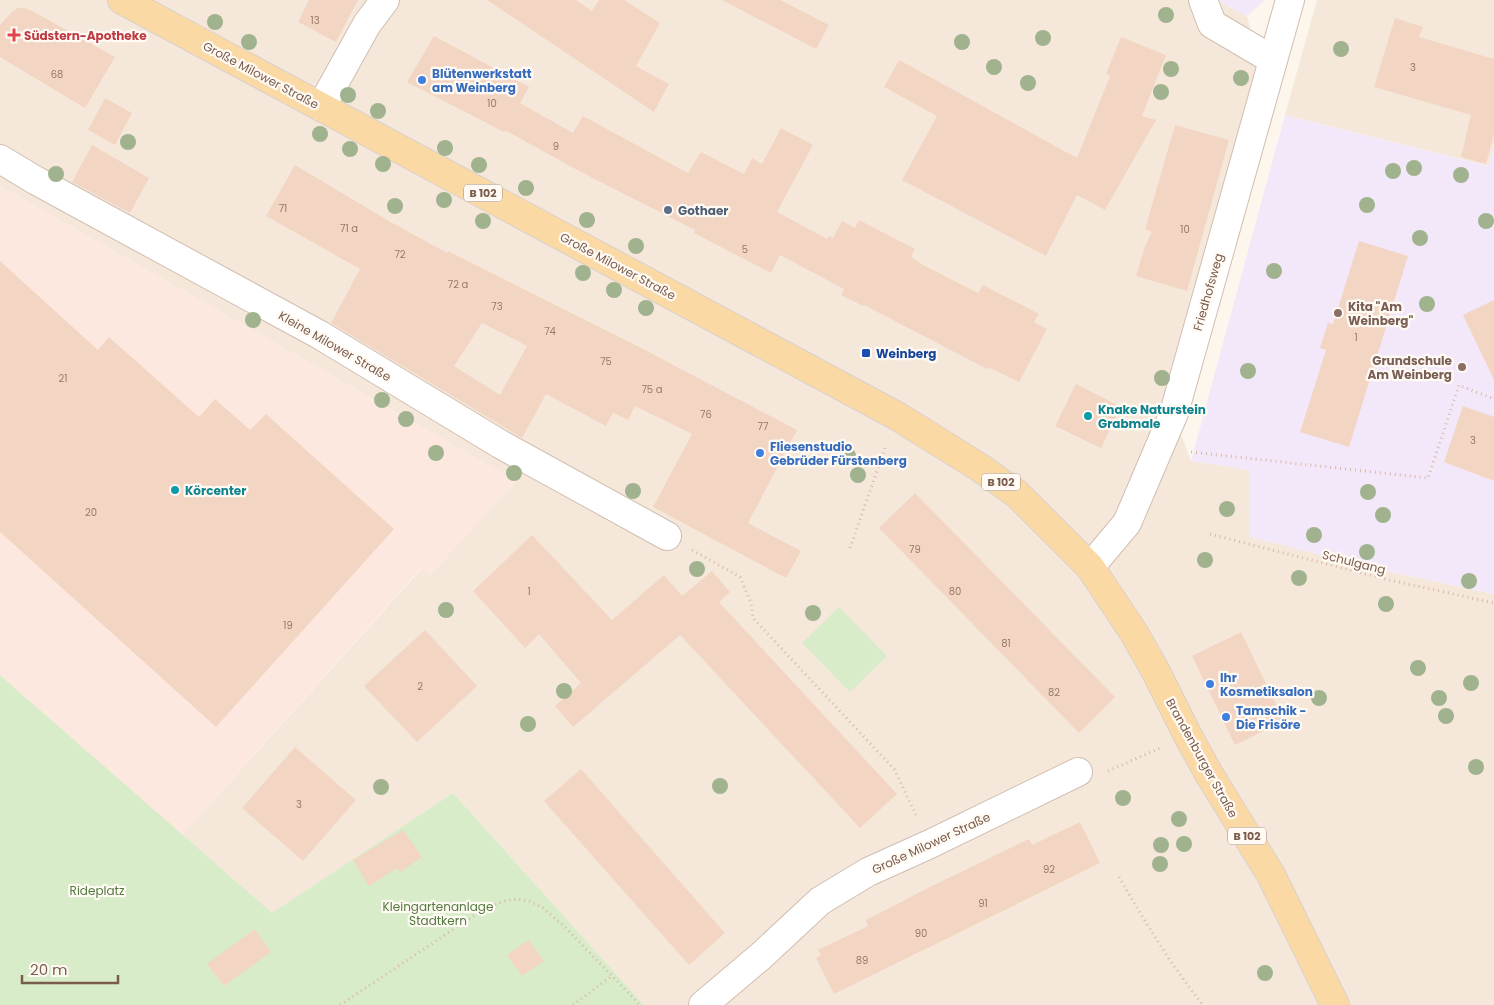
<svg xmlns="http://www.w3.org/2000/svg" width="1494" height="1005" font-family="Poppins,sans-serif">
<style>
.residential{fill:#f5e8da}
.commercial{fill:#fde8e0}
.education{fill:#f3e8fa}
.green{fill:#d8ecc9}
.building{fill:#f3d5c3;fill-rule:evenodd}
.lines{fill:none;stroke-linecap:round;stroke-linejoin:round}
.minor-casing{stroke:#d1beb0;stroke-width:30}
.major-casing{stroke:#dad1cd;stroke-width:30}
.path{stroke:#d9b8a5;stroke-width:3;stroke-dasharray:1 4;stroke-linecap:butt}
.minor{stroke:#fff;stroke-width:28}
.major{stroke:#fbd9a5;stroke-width:28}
.tree{fill:#a0b28e}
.health-dot{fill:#e0444e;stroke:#fffaf3;stroke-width:2}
.shop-dot{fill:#3f7fe0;stroke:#fffaf3;stroke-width:2}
.service-dot{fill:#5c6f8a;stroke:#fffaf3;stroke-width:2}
.education-dot{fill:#8d6e63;stroke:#fffaf3;stroke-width:2}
.transit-dot{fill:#1a4fb4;stroke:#fffaf3;stroke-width:2}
.culture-dot{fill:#0f9aa8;stroke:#fffaf3;stroke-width:2}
.labels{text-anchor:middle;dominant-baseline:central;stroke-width:4.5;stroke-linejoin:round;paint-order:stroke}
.number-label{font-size:10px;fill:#987a6a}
.shield{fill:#fffaf3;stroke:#a28b7f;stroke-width:1}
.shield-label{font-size:11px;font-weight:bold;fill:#7a5c4d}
.health-label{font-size:12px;font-weight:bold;fill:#be3a42;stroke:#fffaf3;text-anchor:start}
.shop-label{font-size:12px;font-weight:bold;fill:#366cbe;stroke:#fffaf3;text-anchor:start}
.street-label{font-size:12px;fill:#7a5c4d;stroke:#fffaf3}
.service-label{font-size:12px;font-weight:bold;fill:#4e5e75;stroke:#fffaf3;text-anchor:start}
.education-label{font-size:12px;font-weight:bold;fill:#785e54;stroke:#fffaf3;text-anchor:start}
.transit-label{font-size:12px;font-weight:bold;fill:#164399;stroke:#fffaf3;text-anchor:start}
.culture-label{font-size:12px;font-weight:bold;fill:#0d838f;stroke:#fffaf3;text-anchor:start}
.park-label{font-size:12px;fill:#537a41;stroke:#fffaf3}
</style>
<rect width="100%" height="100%" fill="#fdf6ec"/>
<!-- residential -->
<g class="residential">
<path d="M0,0H1216L1247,16L1261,72L1170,406L1191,461L1249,470L1372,568L1494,594V1005H644L453,793L272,914L182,835L422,568L430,575L516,481L0,186Z"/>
<path d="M1317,0H1494V143L1489,166L1285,115Z"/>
</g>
<!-- commercial -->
<path class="commercial" d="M0,186L516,481L430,576L421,568L182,835L0,675Z"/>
<!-- education -->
<g class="education">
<path d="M1216,0H1265L1247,16Z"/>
<path d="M1285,115L1488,166L1494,143V594L1372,568L1250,537L1249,470L1191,461Z"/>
</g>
<!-- green -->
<g class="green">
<path d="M839,607L887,656L850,692L802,643Z"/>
<path d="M0,675L272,913L453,793L644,1005H0Z"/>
</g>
<!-- building -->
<g class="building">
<path d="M309,0H358L336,42L298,22Z"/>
<path d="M487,0H576L592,11L599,0H624L660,23L636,66L669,84L654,112Z"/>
<path d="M722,0H780L829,25L816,49Z"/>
<path d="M18,8H24L32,11L115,57L85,108L0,57V25L13,11Z"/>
<path d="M1395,18L1423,27L1419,37L1494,59V134L1486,164L1461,157L1471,115L1374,87Z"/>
<path d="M434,36L529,87L520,103L573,133L583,116L688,173L701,152L744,174L752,158L762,164L781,128L813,145L777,212L827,239L829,236L833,238L842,221L855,228L859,220L915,249L911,257L923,265L978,293L983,285L1039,314L1034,322L1047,329L1019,382L988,367L987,369L864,305L863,306L841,295L844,289L780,255L771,273L694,233L695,230L579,171L505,130L504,132L407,82Z"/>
<path d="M1121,37L1166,55L1142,116L1156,120L1105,210L1077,195L1046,256L902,180L937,116L884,87L899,60L1077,158L1110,76L1106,74Z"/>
<path d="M105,98L132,113L115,145L88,130Z"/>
<path d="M1175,125L1229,140L1187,291L1136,276L1145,246L1152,232L1145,229Z"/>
<path d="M92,145L149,178L130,213L72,182Z"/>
<path d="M295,165L387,220L447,253L448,251L645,350L797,430L748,523L801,551L786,578L653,507L692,434L635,406L628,420L613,413L606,426L546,394L522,438L331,323L360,269L266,216ZM482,323L527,346L500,395L454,366Z"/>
<path d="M1359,241L1408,256L1349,447L1300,432L1326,350L1320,348L1328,323L1333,324Z"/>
<path d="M0,261L98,350L109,337L199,417L215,399L250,430L266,414L394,529L216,727L0,532Z"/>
<path d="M1494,300V380L1463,315Z"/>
<path d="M1076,384L1121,407L1101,448L1055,426Z"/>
<path d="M1463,406L1494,417V481L1444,462Z"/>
<path d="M915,493L1115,697L1079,733L879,528Z"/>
<path d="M532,535L612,620L664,575L682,596L712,571L730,592L719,602L897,794L860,828L680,635L573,727L555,706L581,683L539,634L525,648L473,591Z"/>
<path d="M425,630L477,686L417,742L364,686Z"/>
<path d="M1241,632L1284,721L1235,745L1192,656Z"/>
<path d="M295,747L356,800L303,861L242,808Z"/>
<path d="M581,769L725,933L689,965L544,801Z"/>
<path d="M1080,822L1100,863L834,994L816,958L821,955L818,950L868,926L866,920L930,887L1029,839L1032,845Z"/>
<path d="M403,830L422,857L400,872L397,868L369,886L353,860Z"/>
<path d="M255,929L271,952L224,986L207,964Z"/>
<path d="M529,940L544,961L522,976L507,955Z"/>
</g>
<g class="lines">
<!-- minor casing -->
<g class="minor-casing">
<g id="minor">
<path d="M1203,0L1212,24L1273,60"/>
<path d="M321,107L367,24L385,0"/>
<path d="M0,159L35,180L320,335L500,444L667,536"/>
<path d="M1090,567L1127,523L1174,413L1290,0"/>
<path d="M703,1005L761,956L820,901L868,872L930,844L1078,772"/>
</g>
</g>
<!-- major casing -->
<g class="major-casing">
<path id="major" d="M122,0L897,416L979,467L1017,494L1090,567L1134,633L1155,670L1188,736L1209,774L1271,875L1335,1005"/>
</g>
<!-- path -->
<g class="path">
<path d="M1191,452L1428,478L1459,385L1494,399"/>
<path d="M1210,534L1385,579L1494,603"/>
<path d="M850,548L886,445"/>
<path d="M692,550L740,577L751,603L753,618L894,769L917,817"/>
<path d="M1108,771L1160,748"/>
<path d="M1119,877C1145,922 1171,965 1203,1005"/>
<path d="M340,1005L478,913L503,901L519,899L529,901L543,908L563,925L640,1005"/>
<path d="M573,1005L612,976"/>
</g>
<!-- minor -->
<use href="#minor" class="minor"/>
<!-- major -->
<use href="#major" class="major"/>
</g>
<!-- trees -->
<g class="tree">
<circle cx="1166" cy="15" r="8"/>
<circle cx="215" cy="22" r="8"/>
<circle cx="1043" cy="38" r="8"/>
<circle cx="249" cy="42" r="8"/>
<circle cx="962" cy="42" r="8"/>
<circle cx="1341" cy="49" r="8"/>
<circle cx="994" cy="67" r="8"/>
<circle cx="1171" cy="69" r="8"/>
<circle cx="1241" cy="78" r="8"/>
<circle cx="1028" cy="83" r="8"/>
<circle cx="1161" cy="92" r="8"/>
<circle cx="348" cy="95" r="8"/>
<circle cx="378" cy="111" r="8"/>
<circle cx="320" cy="134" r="8"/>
<circle cx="128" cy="142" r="8"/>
<circle cx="445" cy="148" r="8"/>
<circle cx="350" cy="149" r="8"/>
<circle cx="383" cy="164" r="8"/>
<circle cx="479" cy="165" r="8"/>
<circle cx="1414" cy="168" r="8"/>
<circle cx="1393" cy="171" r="8"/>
<circle cx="56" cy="174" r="8"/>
<circle cx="1461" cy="175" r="8"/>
<circle cx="526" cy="188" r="8"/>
<circle cx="444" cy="200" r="8"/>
<circle cx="1367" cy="205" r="8"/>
<circle cx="395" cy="206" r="8"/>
<circle cx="587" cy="220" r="8"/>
<circle cx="483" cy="221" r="8"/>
<circle cx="1486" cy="221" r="8"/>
<circle cx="1420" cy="238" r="8"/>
<circle cx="636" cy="246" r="8"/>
<circle cx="1274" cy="271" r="8"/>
<circle cx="583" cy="273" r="8"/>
<circle cx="614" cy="290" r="8"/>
<circle cx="1427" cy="304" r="8"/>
<circle cx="646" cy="308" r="8"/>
<circle cx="253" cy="320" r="8"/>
<circle cx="1248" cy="371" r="8"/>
<circle cx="1162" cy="378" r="8"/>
<circle cx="382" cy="400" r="8"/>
<circle cx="406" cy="419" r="8"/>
<circle cx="436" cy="453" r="8"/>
<circle cx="848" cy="456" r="8"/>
<circle cx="514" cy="473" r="8"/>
<circle cx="858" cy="475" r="8"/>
<circle cx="633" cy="491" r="8"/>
<circle cx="1368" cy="492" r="8"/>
<circle cx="1227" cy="509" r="8"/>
<circle cx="1383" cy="515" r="8"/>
<circle cx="1314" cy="535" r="8"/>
<circle cx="1367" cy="552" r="8"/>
<circle cx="1205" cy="560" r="8"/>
<circle cx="697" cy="569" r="8"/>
<circle cx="1299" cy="578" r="8"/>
<circle cx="1469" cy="581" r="8"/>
<circle cx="1386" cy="604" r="8"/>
<circle cx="446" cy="610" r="8"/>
<circle cx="813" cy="613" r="8"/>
<circle cx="1418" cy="668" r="8"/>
<circle cx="1471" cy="683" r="8"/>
<circle cx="564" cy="691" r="8"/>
<circle cx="1319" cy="698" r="8"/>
<circle cx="1439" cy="698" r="8"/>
<circle cx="1446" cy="716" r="8"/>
<circle cx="528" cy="724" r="8"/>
<circle cx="1476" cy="767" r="8"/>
<circle cx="720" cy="786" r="8"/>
<circle cx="381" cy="787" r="8"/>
<circle cx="1123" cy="798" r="8"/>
<circle cx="1179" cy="819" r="8"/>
<circle cx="1184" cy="844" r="8"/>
<circle cx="1161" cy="845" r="8"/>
<circle cx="1160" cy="864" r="8"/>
<circle cx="1265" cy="973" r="8"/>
</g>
<!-- markers -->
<path class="health-dot" d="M11.5 27.5h5v5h5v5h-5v5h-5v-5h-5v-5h5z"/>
<g class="shop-dot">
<circle cx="422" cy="80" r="5"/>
<circle cx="760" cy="453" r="5"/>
<circle cx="1210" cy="684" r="5"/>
<circle cx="1226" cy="717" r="5"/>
</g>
<circle class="service-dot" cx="668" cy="210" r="5"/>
<g class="education-dot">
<circle cx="1338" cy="313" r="5"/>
<circle cx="1462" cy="367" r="5"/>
</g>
<rect class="transit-dot" x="861" y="348" width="10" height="10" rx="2.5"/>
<g class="culture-dot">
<circle cx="1088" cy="416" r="5"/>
<circle cx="175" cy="490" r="5"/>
</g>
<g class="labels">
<!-- number labels -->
<g class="number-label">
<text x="315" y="20">13</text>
<text x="1413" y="67">3</text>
<text x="57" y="74">68</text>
<text x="492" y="103">10</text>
<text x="556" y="146">9</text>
<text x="283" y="208">71</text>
<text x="349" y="228">71 a</text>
<text x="1185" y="229">10</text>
<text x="745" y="249">5</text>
<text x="400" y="254">72</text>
<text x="458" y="284">72 a</text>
<text x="497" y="306">73</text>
<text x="550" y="331">74</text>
<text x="1356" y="337">1</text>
<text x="606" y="361">75</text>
<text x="63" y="378">21</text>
<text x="652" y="389">75 a</text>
<text x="706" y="414">76</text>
<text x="763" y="426">77</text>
<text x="1473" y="440">3</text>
<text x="91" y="512">20</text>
<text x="915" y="549">79</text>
<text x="529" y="591">1</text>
<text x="955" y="591">80</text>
<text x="288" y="625">19</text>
<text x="1006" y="643">81</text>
<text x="420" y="686">2</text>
<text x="1054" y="692">82</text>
<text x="299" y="804">3</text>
<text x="1049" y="869">92</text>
<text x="983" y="903">91</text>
<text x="921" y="933">90</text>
<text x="862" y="960">89</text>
</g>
<!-- shield labels -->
<g class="shield">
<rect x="464" y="184.5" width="38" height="17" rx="4"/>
<rect x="982" y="473.5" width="38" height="17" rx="4"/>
<rect x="1228" y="827.5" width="38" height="17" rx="4"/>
</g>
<g class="shield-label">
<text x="483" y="193">B 102</text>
<text x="1001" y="482">B 102</text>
<text x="1247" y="836">B 102</text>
</g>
<!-- health labels -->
<g class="health-label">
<text x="24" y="35">Südstern-Apotheke</text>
</g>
<!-- shop labels -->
<g class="shop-label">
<text x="432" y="73">Blütenwerkstatt<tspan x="432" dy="14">am Weinberg</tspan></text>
<text x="770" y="446">Fliesenstudio<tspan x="770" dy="14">Gebrüder Fürstenberg</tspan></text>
<text x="1220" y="677">Ihr<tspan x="1220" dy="14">Kosmetiksalon</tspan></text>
<text x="1236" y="710">Tamschik -<tspan x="1236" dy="14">Die Frisöre</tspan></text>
</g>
<!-- street labels -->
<g class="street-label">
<text transform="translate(261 75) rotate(28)">Große Milower Straße</text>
<text transform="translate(618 266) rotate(28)">Große Milower Straße</text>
<text transform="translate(1208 292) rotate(-74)">Friedhofsweg</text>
<text transform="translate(335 346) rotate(30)">Kleine Milower Straße</text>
<text transform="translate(1354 562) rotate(14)">Schulgang</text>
<text transform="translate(1202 758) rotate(61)">Brandenburger Straße</text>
<text transform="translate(931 843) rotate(-25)">Große Milower Straße</text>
</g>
<!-- service labels -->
<g class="service-label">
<text x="678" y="210">Gothaer</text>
</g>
<!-- education labels -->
<g class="education-label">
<text x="1348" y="306">Kita "Am<tspan x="1348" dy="14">Weinberg"</tspan></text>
<text x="1452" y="360" text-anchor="end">Grundschule<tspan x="1452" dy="14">Am Weinberg</tspan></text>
</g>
<!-- transit labels -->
<g class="transit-label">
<text x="876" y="353">Weinberg</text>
</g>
<!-- culture labels -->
<g class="culture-label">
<text x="1098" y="409">Knake Naturstein<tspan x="1098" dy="14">Grabmale</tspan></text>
<text x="185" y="490">Körcenter</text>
</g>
<!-- park labels -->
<g class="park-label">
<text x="97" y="890">Rideplatz</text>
<text x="438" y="906">Kleingartenanlage<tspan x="438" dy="14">Stadtkern</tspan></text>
</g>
</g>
<!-- scale -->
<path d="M22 975v8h96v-8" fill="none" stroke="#7a5c4d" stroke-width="2.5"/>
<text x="30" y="975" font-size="15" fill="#7a5c4d" stroke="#fffaf3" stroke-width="4" paint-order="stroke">20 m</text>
</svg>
